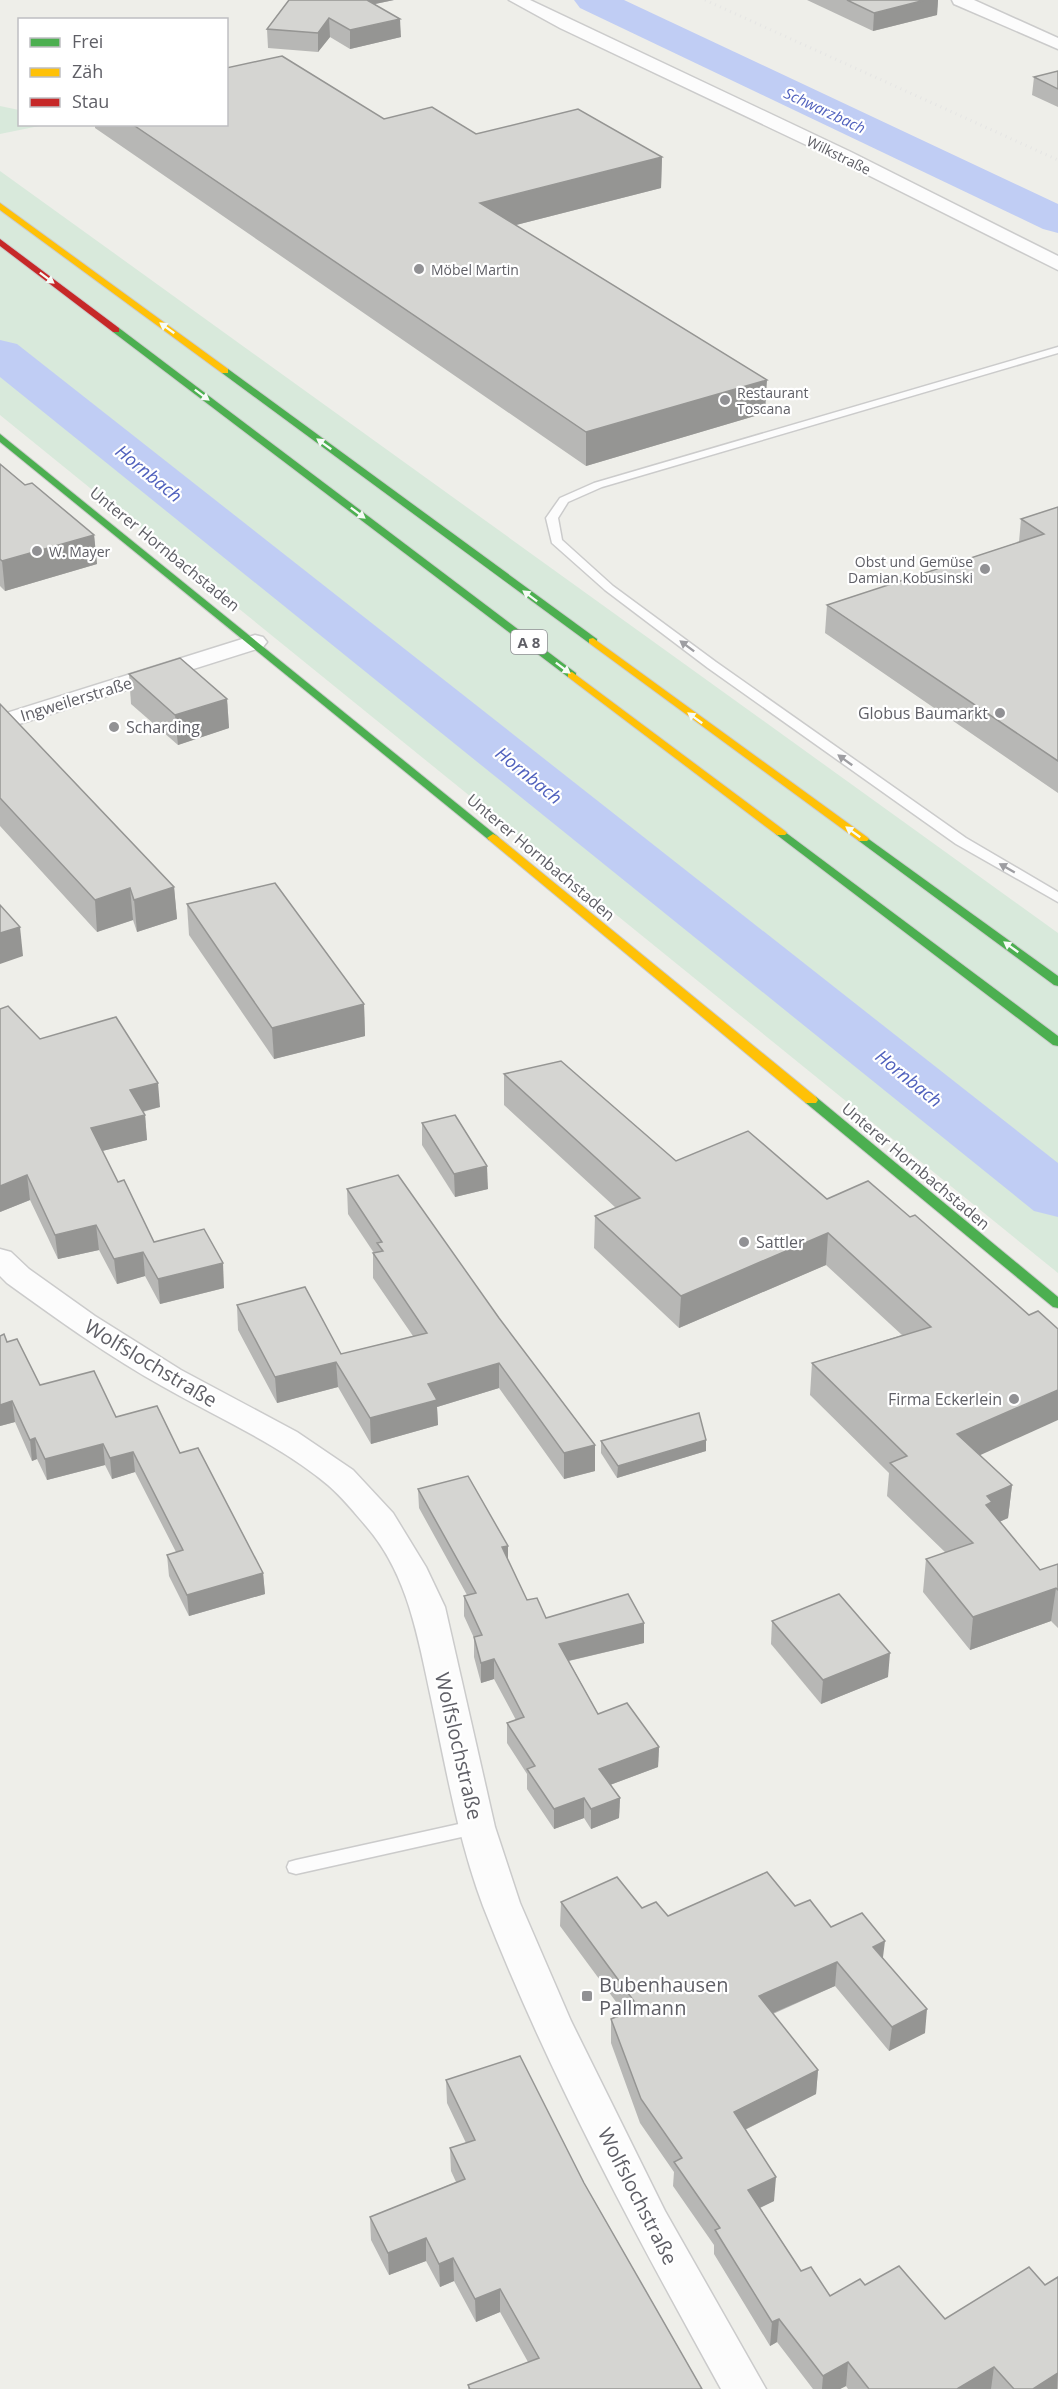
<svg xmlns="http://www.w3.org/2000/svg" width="1058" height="2389" font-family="'Open Sans',sans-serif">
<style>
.green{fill:#d8e9db}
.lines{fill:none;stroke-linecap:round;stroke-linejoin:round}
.river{fill:#c0cdf4;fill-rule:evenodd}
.lane-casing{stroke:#cbcbcb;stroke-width:3}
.street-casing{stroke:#cbcbcb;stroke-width:3}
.fast-casing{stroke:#ccc;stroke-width:2}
.slow-casing{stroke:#ccc;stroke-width:2}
.jam-casing{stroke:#ccc;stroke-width:2}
.lane{fill:#fcfcfc;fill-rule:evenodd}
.street{fill:#fcfcfc;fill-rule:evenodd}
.fast{fill:#4caf50;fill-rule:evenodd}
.slow{fill:#ffc107;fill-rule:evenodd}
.jam{fill:#c62828;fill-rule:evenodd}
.rail{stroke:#e5e5e4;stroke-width:3;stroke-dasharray:1 4.5;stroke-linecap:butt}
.wall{fill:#b7b7b5}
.shaded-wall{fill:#959593}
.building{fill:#d5d5d2;stroke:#959593;stroke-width:1.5}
.oneway{fill:#f6fbf6}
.oneway2{fill:#9e9ea2}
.poi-dot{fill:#919194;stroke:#fff;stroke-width:2}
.labels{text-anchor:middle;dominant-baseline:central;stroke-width:4.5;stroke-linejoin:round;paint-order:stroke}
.far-street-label{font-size:14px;fill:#5f5f66;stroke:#fff}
.far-poi-label{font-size:14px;fill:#5f5f66;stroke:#fff;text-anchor:start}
.far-water-label{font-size:15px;font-style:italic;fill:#5061bd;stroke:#fff}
.shield{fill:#fff;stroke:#8f8f94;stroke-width:1.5}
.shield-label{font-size:15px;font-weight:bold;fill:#5f5f66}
.street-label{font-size:16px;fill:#5f5f66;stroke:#fff}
.poi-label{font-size:16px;fill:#5f5f66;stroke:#fff;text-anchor:end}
.water-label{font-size:18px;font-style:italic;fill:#5061bd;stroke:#fff}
.near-street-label{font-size:20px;fill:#5f5f66;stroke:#fff}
.near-poi-label{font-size:20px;fill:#5f5f66;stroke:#fff;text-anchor:start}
</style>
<rect width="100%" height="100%" fill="#eeeee9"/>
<!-- green -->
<g class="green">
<path d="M0,106L19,110L20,124L44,125L0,134Z"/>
<path d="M0,171L1058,933V1273L0,415Z"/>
</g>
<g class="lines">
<!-- river -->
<g class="river">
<path d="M574,0H624L1058,204V233L1043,229L580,8Z"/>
<path d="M0,340L17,344L1058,1163V1217L1034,1211L0,377Z"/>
</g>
<!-- lane casing -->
<g class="lane-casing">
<g id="lane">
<path d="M1058,347V353L602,487L568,502L558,518L562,540L613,586L716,662L966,838L1058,892V902L956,844L708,668L605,590L552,543L546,518L560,498L594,483Z"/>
<path d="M477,1820L484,1822L486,1827L484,1832L296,1874L289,1872L287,1867L289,1862L296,1860Z"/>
</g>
</g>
<!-- street casing -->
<g class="street-casing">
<g id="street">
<path d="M509,0H530L851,152L1058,256V270L838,160L560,28Z"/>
<path d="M952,0H974L1058,38V49L954,4Z"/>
<path d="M255,635L263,637L267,642L263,647L0,730V715Z"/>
<path d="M0,1249L11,1252L29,1269L95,1316L181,1370L297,1432L353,1470L393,1513L426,1567L445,1607L495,1827L520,1903L571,2021L665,2211L766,2389H721C634,2232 548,2073 483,1906C458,1839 446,1768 431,1698C418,1638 408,1574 366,1526C354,1512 342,1497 328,1485C279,1444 218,1418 162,1386C108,1356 57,1319 7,1283L0,1276Z"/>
</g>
</g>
<!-- fast casing -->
<g class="fast-casing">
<g id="fast">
<path d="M113,328H119L576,673V677H568L113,332Z"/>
<path d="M222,369H228L597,639V643H589L222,373Z"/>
<path d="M0,434L497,836L499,838L497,840H489L0,442Z"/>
<path d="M781,829L1058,1036V1046L1053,1045L777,835L775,833Z"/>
<path d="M863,835L1058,976V986L1054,985L859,841L857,839Z"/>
<path d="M811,1096L816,1097L1058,1297V1308L1053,1307L806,1103L804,1100Z"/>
</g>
</g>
<!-- slow casing -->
<g class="slow-casing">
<g id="slow">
<path d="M0,203L228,369V373H222L0,210Z"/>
<path d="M593,638L867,837L869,839L867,841H859L589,643V639Z"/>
<path d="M572,672L785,831L787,833L785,835H777L568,677V673Z"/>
<path d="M493,834L497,836L816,1097L818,1100L816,1103H806L489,840L487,838Z"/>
</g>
</g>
<!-- jam casing -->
<g class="jam-casing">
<path id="jam" d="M0,239L119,328V332H113L0,246Z"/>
</g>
<!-- lane -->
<use href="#lane" class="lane"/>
<!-- street -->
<use href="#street" class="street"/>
<!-- fast -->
<use href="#fast" class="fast"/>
<!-- slow -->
<use href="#slow" class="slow"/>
<!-- jam -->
<use href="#jam" class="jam"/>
<!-- rail -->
<path class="rail" d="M705,0L1058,160"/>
</g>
<!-- wall -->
<g class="wall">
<path d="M289,0H394L375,4L401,37L350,49L330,37L318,52L268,48L267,29Z"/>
<path d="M807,0H938L937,15L873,31Z"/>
<path d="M1058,71V107L1032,95L1034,77Z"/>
<path d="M95,124H226L476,134L662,157L661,188L516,225L765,413L586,466L95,128Z"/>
<path d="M0,464L25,485L94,535L97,564L5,591L0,586Z"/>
<path d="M1058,507V793L825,633L827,605L1019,542L1021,519Z"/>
<path d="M129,674L227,699L229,728L178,745L131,704Z"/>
<path d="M0,704L174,887L177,919L137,932L133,920L97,932L0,826Z"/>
<path d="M187,904L364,1004L365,1036L274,1059L189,935Z"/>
<path d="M40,1039L160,1107L143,1112L145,1115L147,1140L102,1151L118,1182L154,1242L224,1288L160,1304L145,1276L117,1284L99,1250L58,1259L30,1200L0,1212Z"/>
<path d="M504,1074L676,1161L827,1199L910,1217L980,1455L1012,1485L1008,1518L999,1522L1040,1570L1058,1564V1628L1051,1621L970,1650L923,1592L926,1559L946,1553L887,1496L889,1473L810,1395L812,1363L902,1335L826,1265L679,1328L594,1248L595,1216L616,1208L504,1105Z"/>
<path d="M422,1123L488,1189L455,1197L422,1145Z"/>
<path d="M347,1189L499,1318L595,1445V1471L564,1479L499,1388L437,1407L438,1425L371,1444L338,1387L277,1403L238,1330L237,1305L341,1354L413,1336L373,1278V1253H374L348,1214Z"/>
<path d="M7,1342L40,1385L116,1417L180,1453L263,1573L265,1594L189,1616L169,1576L167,1555L176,1552L135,1472L112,1479L105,1465L47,1480L37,1459L32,1461L15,1422L0,1426Z"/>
<path d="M706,1440V1451L617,1478L601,1453V1441Z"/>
<path d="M418,1489L508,1546V1561L527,1600L546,1618L644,1643L569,1661L598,1714L659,1747L658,1767L610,1785L620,1798L619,1818L591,1829L584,1818L554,1829L527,1789V1774L507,1743V1723L516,1720L494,1679L481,1683L474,1657V1638L464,1616V1596L467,1595L419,1508Z"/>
<path d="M772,1621L888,1677L821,1704L771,1644Z"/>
<path d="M561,1902L642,1908L668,1916L795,1906L831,1927L883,1959L925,2033L889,2051L835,1986L773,2014L818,2070L816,2094L745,2130L774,2201L760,2208L801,2271L830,2296L865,2285L945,2319L1045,2285L1058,2277V2389H848L846,2386L840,2389H813L777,2342L770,2346L714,2254V2245L673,2186L674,2172L640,2123L611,2043V2019L625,2014L560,1926Z"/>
<path d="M446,2080L584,2183L702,2389H468V2385L528,2362L500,2312L476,2322L454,2281L440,2287L426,2261L389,2275L371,2240L370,2217L456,2182L451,2171L450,2148L466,2143L447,2103Z"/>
</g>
<!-- shaded-wall -->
<g class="shaded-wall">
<path d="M351,0H394L351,9Z"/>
<path d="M925,0H938L937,15L873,31L874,13Z"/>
<path d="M329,18L330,37L318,52V33Z"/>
<path d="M400,19L401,37L350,49V30Z"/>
<path d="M662,157L661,188L480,234V203Z"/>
<path d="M767,380L765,413L586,466V432Z"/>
<path d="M94,535L97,564L5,591L2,561Z"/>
<path d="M227,699L229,728L178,745L175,715Z"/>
<path d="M174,887L177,919L137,932L134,900Z"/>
<path d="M130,888L133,920L97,932L95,900Z"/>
<path d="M20,927L23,956L0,964V933Z"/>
<path d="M364,1004L365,1036L274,1059L272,1028Z"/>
<path d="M158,1083L160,1107L132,1114L130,1090Z"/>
<path d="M145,1115L147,1140L94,1153L91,1128Z"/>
<path d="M487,1166L488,1189L455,1197L454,1174Z"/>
<path d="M27,1175L30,1200L0,1212V1186Z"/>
<path d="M96,1225L99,1250L58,1259L55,1235Z"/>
<path d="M828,1233L826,1265L679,1328L681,1296Z"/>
<path d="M143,1252L145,1276L117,1284L114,1259Z"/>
<path d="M223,1263L224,1288L160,1304L158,1279Z"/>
<path d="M336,1362L338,1387L277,1403L275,1377Z"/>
<path d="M499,1363V1388L437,1407L438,1425L371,1444L370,1418L428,1384Z"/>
<path d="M1058,1390V1420L954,1467L957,1434Z"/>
<path d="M12,1401L15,1422L0,1426V1405Z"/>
<path d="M35,1438L37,1459L32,1461L30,1440Z"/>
<path d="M706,1440V1451L617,1478L618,1466Z"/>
<path d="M103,1444L105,1465L47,1480L45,1459Z"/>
<path d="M595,1445V1471L564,1479V1453Z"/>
<path d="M133,1452L135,1472L112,1479L110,1458Z"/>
<path d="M1012,1485L1008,1518L990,1526L982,1538L987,1496Z"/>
<path d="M508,1546V1565L502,1547Z"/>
<path d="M263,1573L265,1594L189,1616L187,1595Z"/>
<path d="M1056,1588L1051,1621L970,1650L973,1617Z"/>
<path d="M644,1623V1643L559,1663V1644Z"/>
<path d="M890,1653L888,1677L821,1704L823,1680Z"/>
<path d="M494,1659V1679L481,1683V1663Z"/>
<path d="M659,1747L658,1767L599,1789V1769Z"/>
<path d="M584,1798V1818L554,1829V1809Z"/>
<path d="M620,1798L619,1818L591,1829V1809Z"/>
<path d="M885,1941L882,1965L873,1947Z"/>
<path d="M837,1962L835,1986L757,2020L759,1996Z"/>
<path d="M927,2009L925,2033L889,2051L892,2027Z"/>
<path d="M818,2070L816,2094L732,2136L734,2112Z"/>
<path d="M776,2177L774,2201L747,2214L748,2190Z"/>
<path d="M426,2238V2261L389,2275L388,2253Z"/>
<path d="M453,2258L454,2281L440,2287L439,2264Z"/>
<path d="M500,2289V2312L476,2322L475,2299Z"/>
<path d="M779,2319L777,2342L770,2346L772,2322Z"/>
<path d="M848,2362L846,2386L840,2389H822L823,2376Z"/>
<path d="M994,2367L991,2389H957Z"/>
<path d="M1058,2373L1057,2389H1033Z"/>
</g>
<!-- building -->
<g class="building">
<path d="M289,0H367L400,19L350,30L329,18L318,33L267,29Z"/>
<path d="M847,0H925L874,13Z"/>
<path d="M282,56L384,119L432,107L476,134L578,109L662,157L480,203L767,380L586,432L132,124H226V68Z"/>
<path d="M1058,71V89L1034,77Z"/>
<path d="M0,464L25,485L32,483L94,535L2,561L0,559Z"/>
<path d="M1058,507V761L827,605L1044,534L1021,519Z"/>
<path d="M180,658L227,699L175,715L129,674Z"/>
<path d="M0,704L174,887L134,900L130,888L95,900L0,798Z"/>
<path d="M275,883L364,1004L272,1028L187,904Z"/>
<path d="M0,905L20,927L0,933Z"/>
<path d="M8,1006L40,1039L116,1017L158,1083L130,1090L145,1115L91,1128L118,1182L124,1180L154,1242L204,1229L223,1263L158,1279L143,1252L114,1259L96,1225L55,1235L27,1175L0,1186V1009Z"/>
<path d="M561,1061L676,1161L748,1131L827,1199L868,1181L910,1217L915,1215L1029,1315L1038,1311L1058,1329V1390L957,1434L1012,1485L987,1496L992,1502L986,1505L1040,1570L1058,1564V1590L1056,1588L973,1617L926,1559L973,1543L890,1463L907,1456L812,1363L931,1327L828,1233L681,1296L595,1216L640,1198L504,1074Z"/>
<path d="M455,1115L487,1166L454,1174L422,1123Z"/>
<path d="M398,1175L499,1318L595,1445L564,1453L499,1363L428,1384L437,1400L370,1418L336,1362L275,1377L237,1305L305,1287L341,1354L427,1333L373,1253L383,1251L377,1243L382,1242L347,1189Z"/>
<path d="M4,1334L7,1342L17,1339L40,1385L94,1371L116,1417L157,1406L180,1453L198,1448L263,1573L187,1595L167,1555L183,1550L133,1452L110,1458L103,1444L45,1459L35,1438L30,1440L12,1401L0,1405V1336Z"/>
<path d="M699,1413L706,1440L618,1466L601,1441Z"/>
<path d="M468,1476L508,1546L502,1547L527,1600L537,1598L546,1618L628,1594L644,1623L559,1644L598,1714L627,1703L659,1747L599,1769L620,1798L591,1809L584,1798L554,1809L527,1769L535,1766L507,1723L524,1717L494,1659L481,1663L474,1637L482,1635L464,1596L476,1593L418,1489Z"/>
<path d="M839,1594L890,1653L823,1680L772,1621Z"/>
<path d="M767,1872L795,1906L810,1900L831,1927L862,1913L885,1941L873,1947L927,2009L892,2027L837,1962L759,1996L818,2070L734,2112L776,2177L748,2190L801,2271L811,2267L830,2296L860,2279L865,2285L899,2266L945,2319L1029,2267L1045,2285L1058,2277V2373L1033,2389H1014L994,2367L957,2389H869L848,2362L823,2376L779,2319L772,2322L715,2230L720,2228L674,2162L682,2158L641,2099L611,2019L639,2008L561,1902L617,1877L642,1908L656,1902L668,1916Z"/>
<path d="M520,2056L584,2183L702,2389H470L468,2385L539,2358L500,2289L475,2299L453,2258L439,2264L426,2238L388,2253L370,2217L465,2179L450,2148L475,2140L446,2080Z"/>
</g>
<!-- one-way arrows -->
<defs><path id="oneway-solid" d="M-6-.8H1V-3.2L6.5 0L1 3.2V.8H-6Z" transform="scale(1.5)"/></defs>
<g class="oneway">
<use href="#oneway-solid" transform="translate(47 278) rotate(37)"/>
<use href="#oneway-solid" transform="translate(167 328) rotate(-144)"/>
<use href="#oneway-solid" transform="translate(202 395) rotate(37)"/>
<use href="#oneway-solid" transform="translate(324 444) rotate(-144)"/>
<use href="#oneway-solid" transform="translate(358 513) rotate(37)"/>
<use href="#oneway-solid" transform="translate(530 596) rotate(-143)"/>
<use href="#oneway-solid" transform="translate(563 668) rotate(37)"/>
<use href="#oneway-solid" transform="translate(695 718) rotate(-144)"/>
<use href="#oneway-solid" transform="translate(853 832) rotate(-144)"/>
<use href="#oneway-solid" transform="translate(1011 947) rotate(-144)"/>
</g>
<g class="oneway2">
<use href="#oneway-solid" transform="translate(687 646) rotate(-143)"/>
<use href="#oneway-solid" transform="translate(845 760) rotate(-144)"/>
<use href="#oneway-solid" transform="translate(1007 868) rotate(-150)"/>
</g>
<!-- markers -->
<g class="poi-dot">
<circle cx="419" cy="269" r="6"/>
<circle cx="725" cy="400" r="6"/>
<circle cx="37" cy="551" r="6"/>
<circle cx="985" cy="569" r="6"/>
<circle cx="1000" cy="713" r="6"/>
<circle cx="114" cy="727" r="6"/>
<circle cx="744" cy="1242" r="6"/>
<circle cx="1014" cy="1399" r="6"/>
<rect x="581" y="1990" width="12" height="12" rx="3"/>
</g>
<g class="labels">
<!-- far-street labels -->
<g class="far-street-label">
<text transform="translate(839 155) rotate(26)">Wilkstraße</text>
</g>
<!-- far-poi labels -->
<g class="far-poi-label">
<text x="431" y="269">Möbel Martin</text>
<text x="737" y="392">Restaurant<tspan x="737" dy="16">Toscana</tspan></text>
<text x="49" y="551">W. Mayer</text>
<text x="973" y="561" text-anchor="end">Obst und Gemüse<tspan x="973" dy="16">Damian Kobusinski</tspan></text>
</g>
<!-- far-water labels -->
<g class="far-water-label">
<text transform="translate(825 110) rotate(25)">Schwarzbach</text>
</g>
<!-- shield labels -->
<rect class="shield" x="511" y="630" width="36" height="24" rx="4.5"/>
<g class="shield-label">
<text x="529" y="642">A 8</text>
</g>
<!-- street labels -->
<g class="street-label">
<text transform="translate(165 549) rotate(39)">Unterer Hornbachstaden</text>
<text transform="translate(76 699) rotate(-17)">Ingweilerstraße</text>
<text transform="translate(541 857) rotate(40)">Unterer Hornbachstaden</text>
<text transform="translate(916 1166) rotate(40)">Unterer Hornbachstaden</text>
</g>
<!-- poi labels -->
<g class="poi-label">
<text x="988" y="713">Globus Baumarkt</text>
<text x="126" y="727" text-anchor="start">Scharding</text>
<text x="756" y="1242" text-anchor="start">Sattler</text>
<text x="1002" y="1399">Firma Eckerlein</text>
</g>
<!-- water labels -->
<g class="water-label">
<text transform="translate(149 473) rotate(39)">Hornbach</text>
<text transform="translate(529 775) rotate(39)">Hornbach</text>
<text transform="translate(909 1078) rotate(39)">Hornbach</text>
</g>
<!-- near-street labels -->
<g class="near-street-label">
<text transform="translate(151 1363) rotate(31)">Wolfslochstraße</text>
<text transform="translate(459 1746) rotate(77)">Wolfslochstraße</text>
<text transform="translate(638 2196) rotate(63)">Wolfslochstraße</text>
</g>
<!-- near-poi labels -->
<g class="near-poi-label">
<text x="599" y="1984">Bubenhausen<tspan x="599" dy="23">Pallmann</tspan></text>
</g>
</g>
<!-- legend -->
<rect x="18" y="18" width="210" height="108" fill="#ffffff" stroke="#bfbfc2" stroke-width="1.5"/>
<rect x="30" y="38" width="30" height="9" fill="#4caf50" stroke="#bfbfc2" stroke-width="1.5"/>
<text x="72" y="48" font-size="18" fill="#5f5f66">Frei</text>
<rect x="30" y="68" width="30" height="9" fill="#ffc107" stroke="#bfbfc2" stroke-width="1.5"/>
<text x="72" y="78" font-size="18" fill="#5f5f66">Zäh</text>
<rect x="30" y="98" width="30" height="9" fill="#c62828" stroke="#bfbfc2" stroke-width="1.5"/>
<text x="72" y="108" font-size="18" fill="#5f5f66">Stau</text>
</svg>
